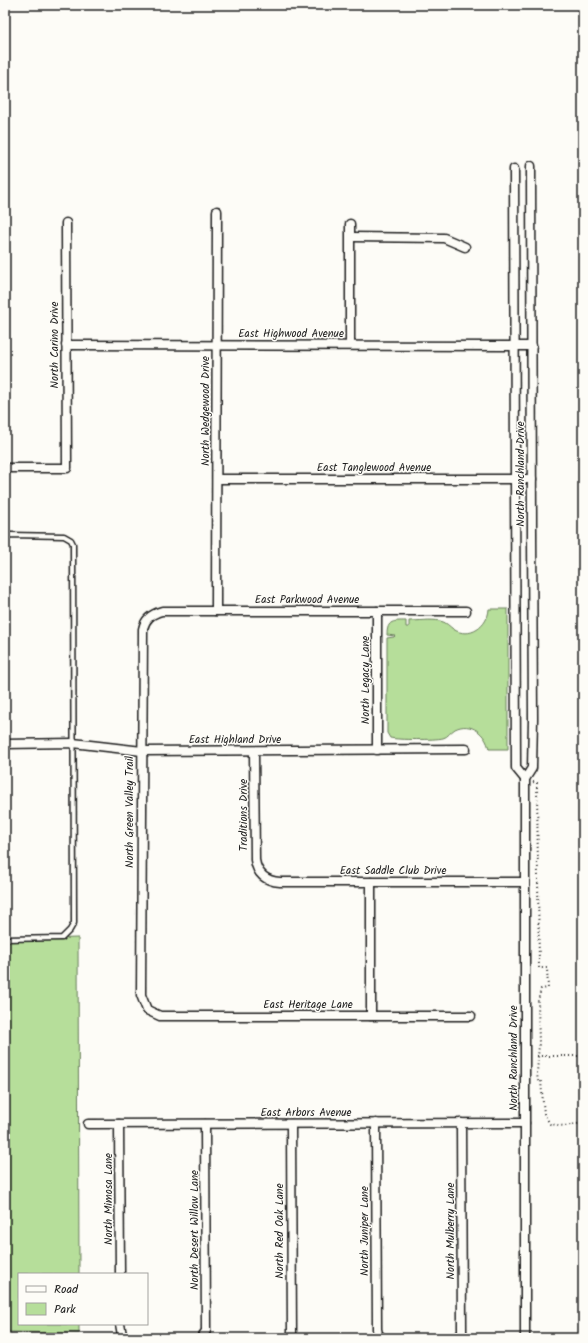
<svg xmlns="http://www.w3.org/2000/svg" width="588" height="1343" font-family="Kalam,sans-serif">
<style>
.green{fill:#b6de9a;stroke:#697d5b}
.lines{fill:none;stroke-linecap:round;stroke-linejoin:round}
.service-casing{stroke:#1c1c1c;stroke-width:7}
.minor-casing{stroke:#1c1c1c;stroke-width:11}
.path{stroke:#1c1c1c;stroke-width:2;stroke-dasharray:1 3;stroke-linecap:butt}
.service{stroke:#fdfcf7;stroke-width:4}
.minor{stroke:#fdfcf7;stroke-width:8}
.labels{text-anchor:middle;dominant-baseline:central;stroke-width:3;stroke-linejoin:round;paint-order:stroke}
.street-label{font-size:11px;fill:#1c1c1c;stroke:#fdfcf7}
</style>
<rect width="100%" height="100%" fill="#fdfcf7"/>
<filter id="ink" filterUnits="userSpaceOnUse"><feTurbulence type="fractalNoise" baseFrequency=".025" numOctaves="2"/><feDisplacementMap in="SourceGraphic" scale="8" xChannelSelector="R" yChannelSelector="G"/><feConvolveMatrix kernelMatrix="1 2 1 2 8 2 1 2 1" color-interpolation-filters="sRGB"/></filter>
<g filter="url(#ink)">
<!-- green -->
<g class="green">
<path d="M489,609H508V749H489C486,734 471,721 455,729C450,732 448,737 443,738C435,740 398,740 390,738L387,733V638L394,637L395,636L387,635C387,620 394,621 406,621V627H409V621C419,621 431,619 440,621C446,622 449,626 453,629C470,640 488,626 489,609Z"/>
<path d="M78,938L79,1274H19V1324H79V1333L5,1332V940Z"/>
</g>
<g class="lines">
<!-- service casing -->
<g class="service-casing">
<path id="service" d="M5,537L11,535L64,536L71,540L73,544L74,923L70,930L62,938L5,939"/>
</g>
<!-- minor casing -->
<g class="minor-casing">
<g id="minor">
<path d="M514,169L516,768L525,779"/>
<path d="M351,237L444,238L465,247"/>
<path d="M66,345L532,346"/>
<path d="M350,345V224"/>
<path d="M5,468H67L66,223"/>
<path d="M217,479H532"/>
<path d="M216,611L217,211"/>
<path d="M377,611V750"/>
<path d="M466,611H162C151,614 145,619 143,629L141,995L147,1010L160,1016H471"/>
<path d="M5,744L73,743L142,751L466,749"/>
<path d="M254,751L255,860C257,874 266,881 280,882H524"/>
<path d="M371,1016V882"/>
<path d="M376,1123L377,1329L378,1334L382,1338"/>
<path d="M88,1124L525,1123"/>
<path d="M119,1124L120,1274"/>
<path d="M291,1124L292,1338"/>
<path d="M120,1324L122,1335L124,1338"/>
<path d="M201,1338L206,1331L205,1124"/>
<path d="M457,1338L462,1333V1330L461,1123"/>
<path d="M525,1338V779L532,768L533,719L532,531L531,166"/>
</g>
</g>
<!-- path -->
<g class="path">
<path d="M533,782L537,783L539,968H547L548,988L541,989L538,1001L539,1044L537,1074L538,1081H541L544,1114L550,1124L564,1126L583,1123"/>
<path d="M537,1056H583"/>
</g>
<!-- service -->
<use href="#service" class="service"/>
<!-- minor -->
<use href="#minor" class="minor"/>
</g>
</g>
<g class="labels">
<!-- street labels -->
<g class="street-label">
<text x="291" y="334">East Highwood Avenue</text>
<text transform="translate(55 345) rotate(-90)">North Carino Drive</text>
<text transform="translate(206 411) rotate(-90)">North Wedgewood Drive</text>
<text x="374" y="468">East Tanglewood Avenue</text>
<text transform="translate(521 474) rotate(-90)">North Ranchland Drive</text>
<text x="307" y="600">East Parkwood Avenue</text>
<text transform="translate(366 680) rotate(-90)">North Legacy Lane</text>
<text x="235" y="740">East Highland Drive</text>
<text transform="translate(130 812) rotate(-90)">North Green Valley Trail</text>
<text transform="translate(244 815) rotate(-90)">Traditions Drive</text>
<text x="393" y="871">East Saddle Club Drive</text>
<text x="308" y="1005">East Heritage Lane</text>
<text transform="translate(514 1058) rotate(-90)">North Ranchland Drive</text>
<text x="306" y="1113">East Arbors Avenue</text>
<text transform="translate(109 1199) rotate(-90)">North Mimosa Lane</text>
<text transform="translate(195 1230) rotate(-90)">North Desert Willow Lane</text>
<text transform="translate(280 1231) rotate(-90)">North Red Oak Lane</text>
<text transform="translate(365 1231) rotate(-90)">North Juniper Lane</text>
<text transform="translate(451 1231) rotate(-90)">North Mulberry Lane</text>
</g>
</g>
<!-- margin -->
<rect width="588" height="1343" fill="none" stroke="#fdfcf7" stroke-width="20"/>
<rect x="10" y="10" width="568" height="1323" fill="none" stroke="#1c1c1c" stroke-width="1.5" filter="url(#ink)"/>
<!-- legend -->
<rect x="18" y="1273" width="130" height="52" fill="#fdfcf7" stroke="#a3a29f"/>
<rect x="26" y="1286" width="20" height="6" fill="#fdfcf7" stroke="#a3a29f"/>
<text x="54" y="1293" font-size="12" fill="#1c1c1c">Road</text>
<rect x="26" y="1303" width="20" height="12" fill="#b6de9a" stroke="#a3a29f"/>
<text x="54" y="1313" font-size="12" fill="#1c1c1c">Park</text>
</svg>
